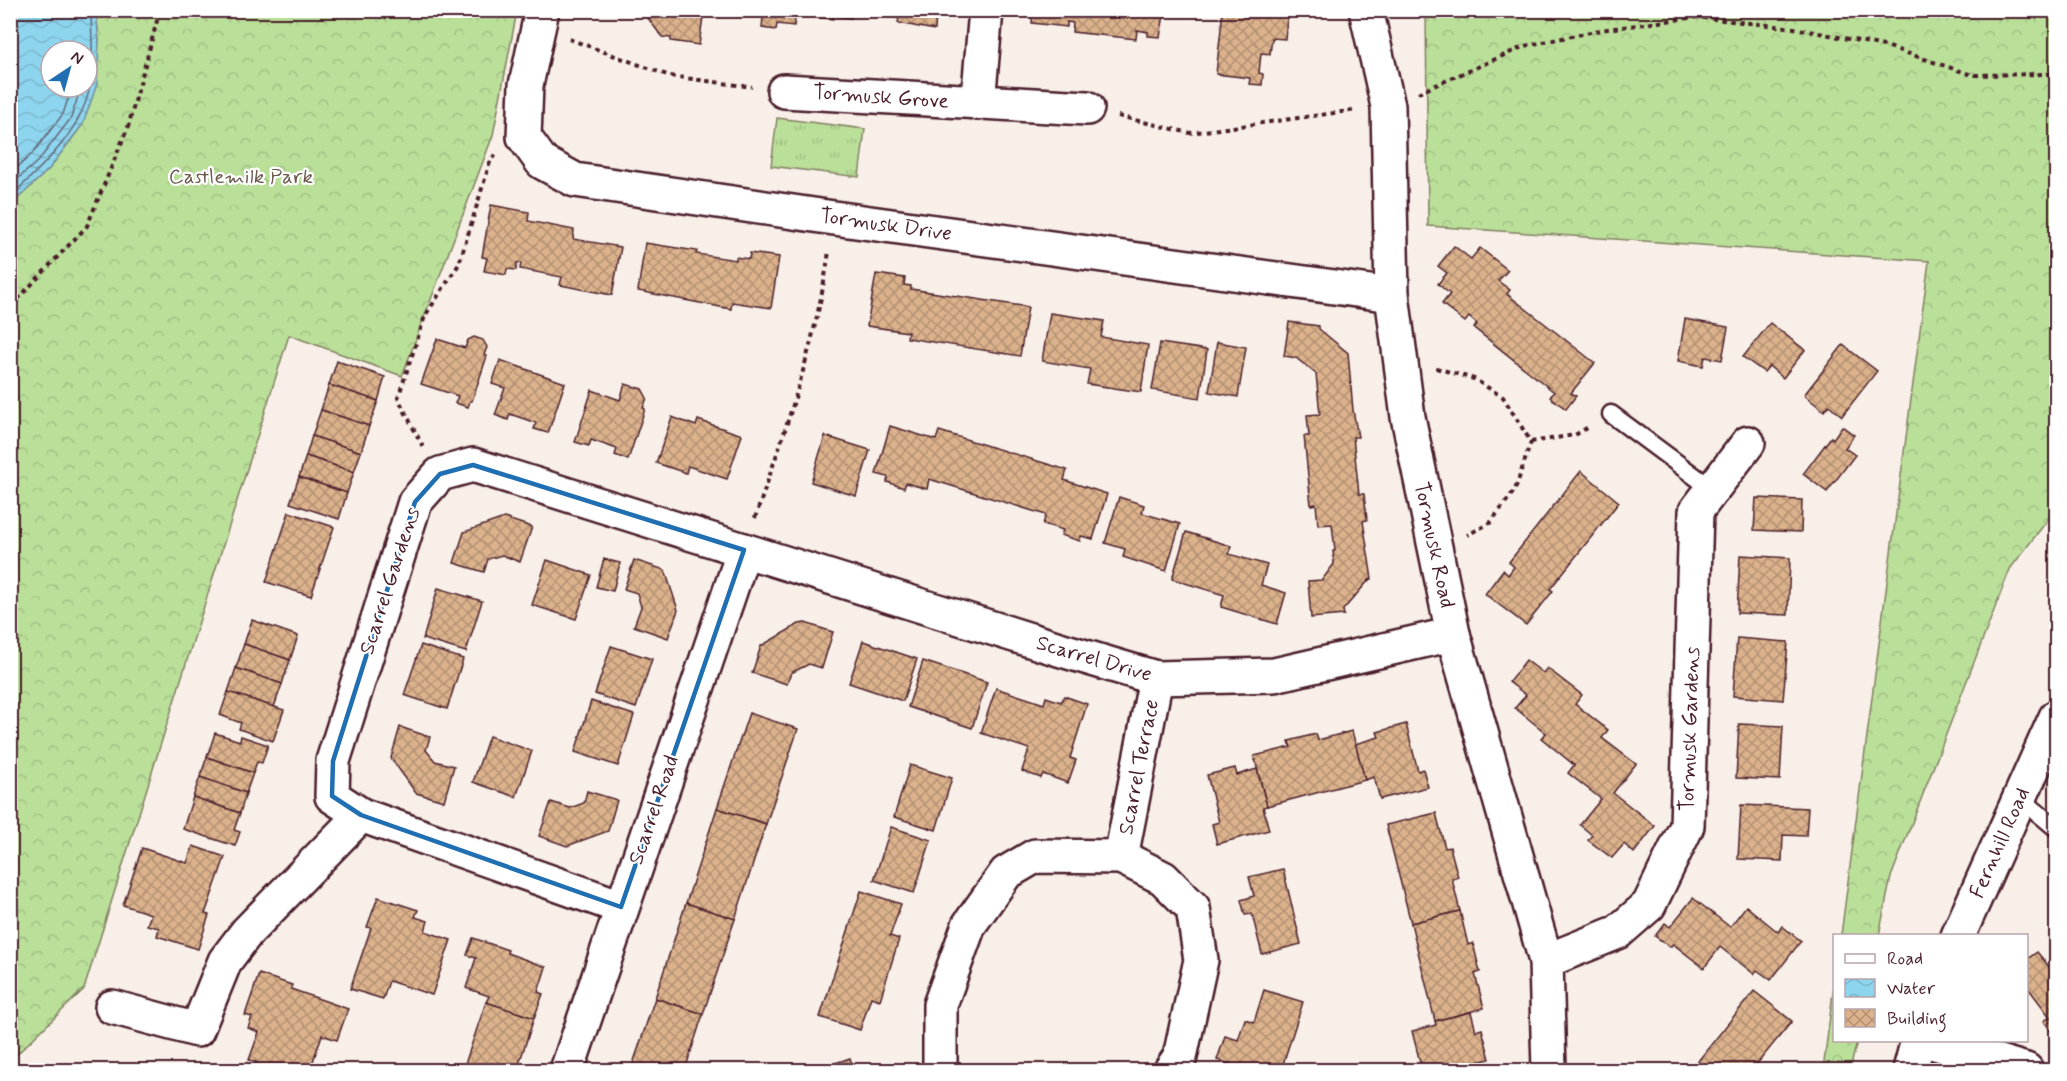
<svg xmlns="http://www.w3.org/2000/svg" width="2067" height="1081" font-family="Mynerve,sans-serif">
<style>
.forest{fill:url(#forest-crowns);stroke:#827f62;stroke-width:1.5}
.park{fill:url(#park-tufts);stroke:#827f62;stroke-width:1.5}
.water{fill:url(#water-waves);stroke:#728ca0;stroke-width:1.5;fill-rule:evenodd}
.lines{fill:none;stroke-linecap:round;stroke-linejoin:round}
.shore{stroke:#656879;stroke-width:1.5}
.building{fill:url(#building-cross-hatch);stroke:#4a1f2b;stroke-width:1.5}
.lane-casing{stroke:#4a1f2b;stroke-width:21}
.street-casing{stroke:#4a1f2b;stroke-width:38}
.secondary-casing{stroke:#4a1f2b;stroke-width:38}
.path{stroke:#4a1f2b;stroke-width:4;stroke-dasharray:4.5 4.5;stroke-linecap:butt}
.lane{stroke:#fff;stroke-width:16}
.street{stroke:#fff;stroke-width:33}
.secondary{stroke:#fff;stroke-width:33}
.marked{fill:none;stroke:#1f6fb2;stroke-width:4.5;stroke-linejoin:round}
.labels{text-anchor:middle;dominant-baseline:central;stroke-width:4.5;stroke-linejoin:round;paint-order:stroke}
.street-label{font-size:21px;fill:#4a1f2b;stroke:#fff}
.park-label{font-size:21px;fill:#6c594c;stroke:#fff}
</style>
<defs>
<pattern id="forest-crowns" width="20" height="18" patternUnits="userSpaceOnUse" patternTransform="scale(1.5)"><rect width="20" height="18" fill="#badf99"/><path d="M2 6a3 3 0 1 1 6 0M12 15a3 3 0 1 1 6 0" fill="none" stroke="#a1bf84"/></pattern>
<pattern id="park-tufts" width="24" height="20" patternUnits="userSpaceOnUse" patternTransform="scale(1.5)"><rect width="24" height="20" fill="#badf99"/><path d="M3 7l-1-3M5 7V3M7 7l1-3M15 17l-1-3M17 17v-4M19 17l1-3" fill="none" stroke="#a1bf84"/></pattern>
<pattern id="water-waves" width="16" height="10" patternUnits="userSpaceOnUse" patternTransform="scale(1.5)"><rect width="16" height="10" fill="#8dd5ee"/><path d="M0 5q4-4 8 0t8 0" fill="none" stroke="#7bb6cc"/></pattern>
<pattern id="building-cross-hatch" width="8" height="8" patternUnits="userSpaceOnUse" patternTransform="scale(1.5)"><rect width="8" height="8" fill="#dbb28c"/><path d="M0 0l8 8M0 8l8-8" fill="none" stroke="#b49073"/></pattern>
</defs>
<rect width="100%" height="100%" fill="#f8f0e8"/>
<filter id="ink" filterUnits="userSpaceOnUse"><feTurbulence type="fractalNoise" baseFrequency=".0167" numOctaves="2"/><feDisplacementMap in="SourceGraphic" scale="12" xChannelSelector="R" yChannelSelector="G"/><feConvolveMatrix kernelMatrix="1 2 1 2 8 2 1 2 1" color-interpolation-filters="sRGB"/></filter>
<g filter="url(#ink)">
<!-- forest -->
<g class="forest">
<path d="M96,11H517L493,135L402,376L289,335L84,989L11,1060V205L49,169L83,124L99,41Z"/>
<path d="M1426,11H2056V509L2010,569L1891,877L1879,935H1841L1929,261L1428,226Z"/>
<path d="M1834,985V1040L1857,1041L1850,1070H1823Z"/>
</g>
<!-- park -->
<path class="park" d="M777,118L865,129L859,177L771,166Z"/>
<!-- water -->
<path class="water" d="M11,10L96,11L99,41L97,84L83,124L49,169L11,205ZM51,51H87V87H51Z"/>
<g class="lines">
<!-- shore -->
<g class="shore">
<path d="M10,174L32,154L63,114L72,87"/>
<path d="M10,186L39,160L71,118L81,87"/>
<path d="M10,197C44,165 85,128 91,80C94,57 91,34 91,10"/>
</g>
</g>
<!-- building -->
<g class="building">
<path d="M642,10H704L699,45L671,41V38L662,37Z"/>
<path d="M744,10H796L794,26L777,24L776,30L762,28L763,17L743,15Z"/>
<path d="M815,10H933L936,12L935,30L898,23L899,18L852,13L851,18L833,16V19L814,17Z"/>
<path d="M1033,10H1165L1160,37L1148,36V32L1137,30L1136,39L1072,32L1073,23L1067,22V27L1032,23Z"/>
<path d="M1223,10H1288L1285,39L1272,38L1270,54L1261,53L1259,73L1263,74L1262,85L1249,84L1250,78L1216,74Z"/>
<path d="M491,205L529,212L528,221L574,230L573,239L621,247L612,295L560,285L562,277L520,269L521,263H517L516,270L507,269L506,275L484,271L487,258L482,257Z"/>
<path d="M645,243L697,251L696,254L736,260V257L749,259L750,253L779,257L771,308L732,302L731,309L638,291Z"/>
<path d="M1454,246L1471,259L1480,248L1508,270L1498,281L1510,290L1507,294L1595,363L1571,393L1576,396L1566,409L1550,397L1554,392L1474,328L1477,324L1469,317L1465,322L1442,304L1450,294L1438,284L1447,273L1438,266Z"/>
<path d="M876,274L905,278L904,285L911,286V289L1028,307L1020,356L907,338L908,332L867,326Z"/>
<path d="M1050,313L1104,321L1101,337L1148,345L1141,392L1087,384L1090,369L1042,361Z"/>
<path d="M1685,319L1728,327L1722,360L1705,357L1703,366L1678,361Z"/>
<path d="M1289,322L1319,326V329L1348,353L1353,410L1358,437H1353L1359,494H1364L1367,520L1363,521L1372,579L1369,580L1343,610L1344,615L1311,618L1308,581L1322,580L1334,564L1333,551H1335L1332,524L1318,525L1316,504L1311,505L1304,436H1309L1307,415L1320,414L1316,374L1296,358L1284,356Z"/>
<path d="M1770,323L1805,350L1783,378L1769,366L1764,372L1743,357Z"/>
<path d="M474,337L483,340L487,347L484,355L487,356L472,401H470L468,407L455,403L458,396L421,384L437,339L465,348L468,340Z"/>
<path d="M1217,342L1246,347L1238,397L1209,392Z"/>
<path d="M1160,343L1207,350L1200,398L1152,390Z"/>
<path d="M1843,345L1877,371L1842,416L1829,405L1824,411L1804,395Z"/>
<path d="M500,360L565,383L548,433L534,429L536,423L510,414L508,420L495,415L505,388L492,384Z"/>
<path d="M337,361L385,377L378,401L329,385Z"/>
<path d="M625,384L642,389L647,398L643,408L645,409L628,460L615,455L617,449L591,440L589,446L575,442L592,390L620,400Z"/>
<path d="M329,385L378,401L369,426L321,410Z"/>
<path d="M321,410L369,426L361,452L312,436Z"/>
<path d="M672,417L696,426L698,420L742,435L727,479L688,466L686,473L656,463Z"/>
<path d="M890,426L936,440L939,431L1067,470L1064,480L1107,494L1093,539L1081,536L1080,541L1061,535L1063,530L1043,524L1046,515L929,479L927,489L906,483L904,488L887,482L888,477L876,474Z"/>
<path d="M1842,426L1854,435L1845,448L1855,455L1827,492L1803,474L1831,437L1833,439Z"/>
<path d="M312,436L361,452L354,472L306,456Z"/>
<path d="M825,436L870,450L856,496L811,482Z"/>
<path d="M306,456L354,472L347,493L299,477Z"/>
<path d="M1581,471L1619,502L1550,589L1553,591L1526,625L1485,594L1503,570L1508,575L1514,567L1509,562Z"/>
<path d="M299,477L347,493L339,519L290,503Z"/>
<path d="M1119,497L1144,505L1142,513L1180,524L1166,571L1123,557L1125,549L1105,543Z"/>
<path d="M1756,498L1802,500L1801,532L1754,530Z"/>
<path d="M289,512L334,527L311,596L266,582Z"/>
<path d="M504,518L532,527L520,562L502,555L488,559L484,572L454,563L464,532Z"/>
<path d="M1186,532L1231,546L1229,554L1267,565L1261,585L1286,593L1277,624L1221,607L1224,595L1172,579Z"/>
<path d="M1740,555L1790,558L1788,615L1737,613Z"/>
<path d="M604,559L620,563L613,591L596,587Z"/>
<path d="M547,560L591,575L576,619L532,605Z"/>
<path d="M634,560L665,570L678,610L668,638L634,626L641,607L637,593L624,589Z"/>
<path d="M438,588L482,601L466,652L423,639Z"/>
<path d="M252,620L298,636L290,660L244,644Z"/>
<path d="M805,623L833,632L822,668L809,664L791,673L787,684L752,673L761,646L799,624Z"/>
<path d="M1737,638L1788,642L1783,700L1733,696Z"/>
<path d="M863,641L917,659L903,701L849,683Z"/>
<path d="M244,644L290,660L282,684L236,668Z"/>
<path d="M421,645L463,659L447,709L404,695Z"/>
<path d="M611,646L652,659L636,708L595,694Z"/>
<path d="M1526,660L1543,673L1547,668L1582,695L1575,704L1608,730L1602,738L1636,764L1613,793L1655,826L1634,853L1624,844L1612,858L1588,840L1592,835L1580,825L1601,799L1568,773L1574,765L1541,738L1546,733L1515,708L1526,695L1509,682Z"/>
<path d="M923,661L987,682L972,728L908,707Z"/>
<path d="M236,668L282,684L274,707L228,692Z"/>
<path d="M996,688L1044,704L1046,697L1061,702L1064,696L1087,704L1070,758L1076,760L1068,783L1043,774L1041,778L1022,771L1029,749L981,733Z"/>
<path d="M228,692L284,710L273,741L239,729L241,723L220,715Z"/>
<path d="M591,701L634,715L618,766L575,752Z"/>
<path d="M749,713L798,729L766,824L717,808Z"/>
<path d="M1406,724L1418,771L1423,769L1428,787L1380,799L1374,777L1365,780L1355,744L1379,737L1377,732Z"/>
<path d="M1739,724L1783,726L1780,780L1736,778Z"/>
<path d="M400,727L430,737L426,750L435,761L454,766L444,801L416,793L391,758Z"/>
<path d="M1352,731L1365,780L1267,806L1254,756L1291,747L1289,741L1316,734L1318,740Z"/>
<path d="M215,733L240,741L241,736L268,745L262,763L257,762L253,773L207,757Z"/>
<path d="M489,736L532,751L516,797L473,782Z"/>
<path d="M207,757L253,773L246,793L200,777Z"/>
<path d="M910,765L952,778L936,830L894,817Z"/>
<path d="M1235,768L1237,775L1257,769L1267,806L1263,807L1269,830L1217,844L1212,824L1219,822L1207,775Z"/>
<path d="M200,777L246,793L240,813L193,797Z"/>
<path d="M587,791L617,800L608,831L567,846L539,836L551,802L570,808L584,803Z"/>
<path d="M193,797L240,813L234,830L240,832L235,846L183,829Z"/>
<path d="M1741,805L1808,808L1806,836L1783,835L1782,861L1738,859Z"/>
<path d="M717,808L766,824L735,919L686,903Z"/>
<path d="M1436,813L1445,848L1450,847L1458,877L1452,879L1460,911L1411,923L1386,825Z"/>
<path d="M891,827L931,840L914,893L874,880Z"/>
<path d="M193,846L225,857L205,914L209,915L198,949L157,936L159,928L147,925L151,914L123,905L142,848L187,863Z"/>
<path d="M1283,869L1301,944L1262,954L1252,914L1245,915L1241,900L1254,896L1249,877Z"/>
<path d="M861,891L901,904L890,936L899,939L880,1000L871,997L860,1030L820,1017Z"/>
<path d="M378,897L418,910L415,917L428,921L425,931L451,940L432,995L389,981L383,999L350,989L371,928L367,927Z"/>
<path d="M1693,898L1730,927L1746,906L1778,932L1782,926L1801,941L1771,980L1757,970L1754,974L1720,947L1704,968L1673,944L1670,947L1655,936L1665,923L1670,927Z"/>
<path d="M686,903L735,919L703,1014L655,998Z"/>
<path d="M1460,911L1468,945L1473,943L1480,972L1475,974L1484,1008L1435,1021L1411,923Z"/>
<path d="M473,938L508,950L507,953L546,967L538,992L543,994L534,1018L486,1002L489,996L466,988L476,958L467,955Z"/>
<path d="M2037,952L2052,970L2056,967V1039L2044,1021L2050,1017L2026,985V960Z"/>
<path d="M259,974L292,985L291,989L348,1009L337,1040L322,1035L310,1070H281L273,1068L272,1070H254L256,1062L249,1060L259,1032L248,1028L252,1017L245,1015Z"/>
<path d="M1264,990L1303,1002L1281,1070H1228L1230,1064L1217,1060L1225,1036L1238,1040L1245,1019L1254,1022Z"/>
<path d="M1754,991L1792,1021L1752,1070H1700L1694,1066Z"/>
<path d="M655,998L703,1014L685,1070H631Z"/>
<path d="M486,1002L534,1018L517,1070H463Z"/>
<path d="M1471,1012L1476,1031L1482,1029L1490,1059L1444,1070H1422L1412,1031L1436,1025L1435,1021Z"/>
<path d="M850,1058L854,1070H815Z"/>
</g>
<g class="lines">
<!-- lane casing -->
<g class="lane-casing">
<g id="lane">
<path d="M1611,414L1712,489"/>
<path d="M2020,798L2056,828"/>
</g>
</g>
<!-- street casing -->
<g class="street-casing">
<g id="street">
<path d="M542,10L526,85L524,137L542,162L575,180L834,218L1392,295"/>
<path d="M1366,10L1388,106L1392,295L1408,417L1453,634L1546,961L1549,1070"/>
<path d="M784,91L1087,108"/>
<path d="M978,103L986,10"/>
<path d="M1121,857L1156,678"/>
<path d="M621,907L361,815L332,796L333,761L415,502L440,474L473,465L1062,650L1156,678L1274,675L1453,634"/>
<path d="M1546,961L1618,932L1649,905L1687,826L1696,511L1748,443"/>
<path d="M112,1007L197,1030L225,961L247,932L361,815"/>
<path d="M1925,1040L2026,1070"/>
<path d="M567,1070L744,550"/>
<path d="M940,1070V1005L969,925L1006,873L1035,856L1121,857L1163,878L1193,908L1201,960L1180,1057L1171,1070"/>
</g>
</g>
<!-- secondary casing -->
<g class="secondary-casing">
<g id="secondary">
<path d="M1958,936L2056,717"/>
<path d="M1910,1070L1918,1040"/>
</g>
</g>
<!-- path -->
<g class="path">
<path d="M495,10L506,15"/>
<path d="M569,39L670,76L752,87"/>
<path d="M1418,93L1525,46L1600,30L1696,17L1794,28L1889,47L1972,75L2050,74L2056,71"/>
<path d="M1118,116L1190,133L1356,110"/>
<path d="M10,303L15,302L87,226L128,127L160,10"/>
<path d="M1436,368L1474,379L1503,397L1531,442L1515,490L1490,523L1467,535"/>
<path d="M1531,442L1575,435L1590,426"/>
<path d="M423,447L398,398L425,316L459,264L491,159L496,155"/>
<path d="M755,518C785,431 816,344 829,251"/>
</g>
<!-- lane -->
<use href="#lane" class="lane"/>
<!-- street -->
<use href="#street" class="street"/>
<!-- secondary -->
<use href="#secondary" class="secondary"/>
</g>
</g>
<!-- marked area -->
<path class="marked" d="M473,465L744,550L621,907L361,815L332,796L333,761L415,502L440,474Z"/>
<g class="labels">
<!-- street labels -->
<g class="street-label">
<text transform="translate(881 97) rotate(4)">Tormusk Grove</text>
<text transform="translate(886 225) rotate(8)">Tormusk Drive</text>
<text transform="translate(1434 545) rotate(78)">Tormusk Road</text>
<text transform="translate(390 581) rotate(-72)">Scarrel Gardens</text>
<text transform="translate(1094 659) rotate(16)">Scarrel Drive</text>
<text transform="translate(1690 729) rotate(-88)">Tormusk Gardens</text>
<text transform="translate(1139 767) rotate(-79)">Scarrel Terrace</text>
<text transform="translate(654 810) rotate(-71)">Scarrel Road</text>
<text transform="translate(2000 843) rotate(-66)">Fernhill Road</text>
</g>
<!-- park labels -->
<g class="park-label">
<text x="241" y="177">Castlemilk Park</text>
</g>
</g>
<!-- margin -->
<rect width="2067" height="1081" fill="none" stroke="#fff" stroke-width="36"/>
<rect x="18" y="18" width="2031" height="1045" fill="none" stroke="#4a1f2b" stroke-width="2" filter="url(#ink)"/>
<!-- legend -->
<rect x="1833" y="934" width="195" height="108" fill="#ffffff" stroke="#b7a5aa" stroke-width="1.5"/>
<rect x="1845" y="954" width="30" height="9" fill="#ffffff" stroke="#b7a5aa" stroke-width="1.5"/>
<text x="1887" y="964" font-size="18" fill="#4a1f2b">Road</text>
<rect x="1845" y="979" width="30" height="18" fill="url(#water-waves)" stroke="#b7a5aa" stroke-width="1.5"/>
<text x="1887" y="994" font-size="18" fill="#4a1f2b">Water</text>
<rect x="1845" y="1009" width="30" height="18" fill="url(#building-cross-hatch)" stroke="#b7a5aa" stroke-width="1.5"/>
<text x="1887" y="1024" font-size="18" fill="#4a1f2b">Building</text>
<!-- north arrow -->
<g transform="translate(69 69) rotate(36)"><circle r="28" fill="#ffffff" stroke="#b7a5aa" stroke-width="1.5"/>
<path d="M0-4.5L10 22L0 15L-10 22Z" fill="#1f6fb2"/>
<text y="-9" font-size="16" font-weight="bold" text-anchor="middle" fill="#4a1f2b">N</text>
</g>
</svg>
